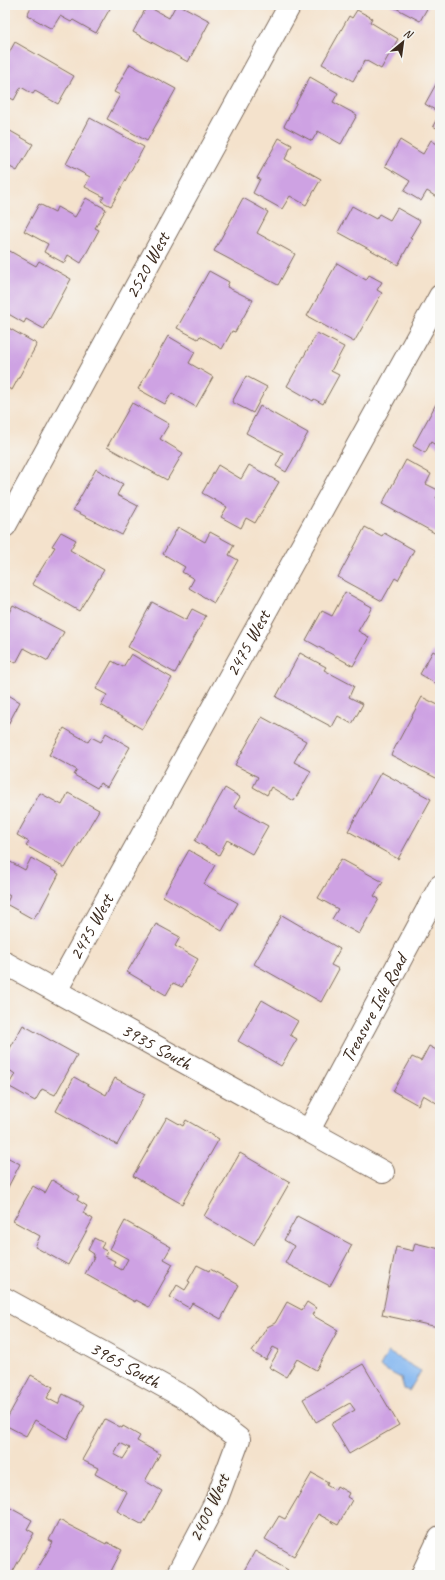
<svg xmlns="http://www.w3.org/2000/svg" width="445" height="1580" font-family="Caveat,sans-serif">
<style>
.water{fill:#84b7f1;stroke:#607088}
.building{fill:#cea2e3;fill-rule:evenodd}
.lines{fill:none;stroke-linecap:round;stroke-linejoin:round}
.minor-casing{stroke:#7c6a5b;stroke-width:24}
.highway-casing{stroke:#7c6a5b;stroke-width:24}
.minor{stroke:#fff;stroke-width:22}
.highway{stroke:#fff;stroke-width:22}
.labels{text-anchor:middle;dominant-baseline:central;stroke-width:3;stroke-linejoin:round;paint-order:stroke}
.street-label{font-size:19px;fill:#3b2a1e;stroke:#f6f6f2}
</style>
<rect width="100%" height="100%" fill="#f6f6f2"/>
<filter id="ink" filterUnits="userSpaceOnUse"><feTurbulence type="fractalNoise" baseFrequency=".025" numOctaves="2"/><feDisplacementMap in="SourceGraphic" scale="8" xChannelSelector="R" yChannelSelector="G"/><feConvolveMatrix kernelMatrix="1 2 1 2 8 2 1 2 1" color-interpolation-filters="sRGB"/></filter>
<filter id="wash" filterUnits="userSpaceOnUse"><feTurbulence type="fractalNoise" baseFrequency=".012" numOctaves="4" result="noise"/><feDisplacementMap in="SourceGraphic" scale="16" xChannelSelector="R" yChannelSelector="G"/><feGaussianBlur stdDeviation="0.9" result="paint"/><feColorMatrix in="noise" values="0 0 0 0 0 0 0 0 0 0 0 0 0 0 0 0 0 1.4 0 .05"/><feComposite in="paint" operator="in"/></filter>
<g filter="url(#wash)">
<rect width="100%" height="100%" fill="#f4e2cc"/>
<!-- water -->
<path class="water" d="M388,1352L421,1371L409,1391L404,1389L401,1378L380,1367Z"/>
<g id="blocks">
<!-- building -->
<g class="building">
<path d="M32,5H112L96,33L73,20L71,22L60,16L52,29L27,15Z"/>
<path d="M176,5H180L210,21L188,62L133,32L147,6L169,18Z"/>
<path d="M390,5H429L420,21Z"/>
<path d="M357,10L372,18L370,22L398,39L381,69L365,60L353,81L322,64L349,16L352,18Z"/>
<path d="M15,42L74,76L58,104L35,91L33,94L21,87L14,100L5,95V60Z"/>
<path d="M130,64L176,89L147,141L107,119L120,95L114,92Z"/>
<path d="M310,77L338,93L333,102L357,115L341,144L318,131L312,141L284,126Z"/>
<path d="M440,77V130L433,126L440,113L425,104Z"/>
<path d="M90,118L144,147L111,206L101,201L104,197L85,187L90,177L66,164Z"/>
<path d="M5,128L33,144L17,171L5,164Z"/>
<path d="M279,138L292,145L285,159L321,179L306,205L290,196L282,209L253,193L260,179L257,178Z"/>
<path d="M400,140L423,154L431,140L440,146V194L438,198L427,191L421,201L404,191L410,181L385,166Z"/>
<path d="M86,198L106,209L95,228L99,230L81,263L68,255L64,263L44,252L48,244L24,231L39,204L55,212L57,207L75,217Z"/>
<path d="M243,198L268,212L257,233L295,254L278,285L214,251Z"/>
<path d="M352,206L376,219L379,214L390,220L397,208L420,221L410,238L412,239L398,265L338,232Z"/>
<path d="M8,250L36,266L39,261L71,279L44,329L26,319L24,323L5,312V284L7,281L5,280V256Z"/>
<path d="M337,263L366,280L369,275L382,282L377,290L382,293L354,342L307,316Z"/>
<path d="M209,271L229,282L227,287L253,300L235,332L232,331L222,349L200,336L198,339L177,328Z"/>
<path d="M5,326L37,344L12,390L5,387Z"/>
<path d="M317,333L344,347L331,371L339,375L323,404L314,399L313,401L287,386Z"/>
<path d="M168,336L195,352L189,363L213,377L196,407L172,393L165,404L138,389Z"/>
<path d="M246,376L267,387L253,413L232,402Z"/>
<path d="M132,403L169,424L160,439L183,453L167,480L107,447Z"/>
<path d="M436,404L440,406V448L431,442L425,453L413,446Z"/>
<path d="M260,406L308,433L286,472L276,466L283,453L246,433Z"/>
<path d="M406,460L431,474L426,484L440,491L436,498L440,500V536L382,504Z"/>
<path d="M218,465L241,479L249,465L279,482L255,523L246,518L241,528L221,517L227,507L202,493Z"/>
<path d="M96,469L123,484L117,495L138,506L122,535L73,510Z"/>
<path d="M178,527L205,542L210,532L234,545L229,555L238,560L214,603L189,588L194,579L182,572L185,567L163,554Z"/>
<path d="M365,527L382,536L384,533L414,550L398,580L395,578L382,601L338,577Z"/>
<path d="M61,532L76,540L70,550L104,570L79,611L32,584L55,547L52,546Z"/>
<path d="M345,592L372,607L358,631L369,637L353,666L306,640L322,611L332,616Z"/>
<path d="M152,602L186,620L192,609L206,616L175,673L128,647Z"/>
<path d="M13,605L64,632L48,661L24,648L16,663L5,657V620Z"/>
<path d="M433,651L440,655V686L420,674Z"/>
<path d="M300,653L326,667L324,670L354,686L349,697L363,704L352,724L338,716L332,727L276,697Z"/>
<path d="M131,654L172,678L142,729L101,705L107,695L96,689L112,661L123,667Z"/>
<path d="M5,693L20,702L5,730Z"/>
<path d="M422,697L440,706V780L391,755Z"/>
<path d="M262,717L306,741L294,762L311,771L294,801L271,787L267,795L253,787L258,777L235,765Z"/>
<path d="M64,728L88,742L91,737L101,742L106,733L130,747L107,787L100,783L97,788L74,775L77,770L49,755Z"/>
<path d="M381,772L431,799L398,859L348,831Z"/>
<path d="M225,788L240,797L234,807L268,826L252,854L227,840L219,855L195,841Z"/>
<path d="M40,793L62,805L68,793L99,810L65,868L26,846L29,842L17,835Z"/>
<path d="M189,850L215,865L204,884L238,903L222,931L163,896Z"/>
<path d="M31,858L59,874L39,912H38L33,919L6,904L10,896L5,893V859L25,870Z"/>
<path d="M341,859L383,882L374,896L379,899L359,934L332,919L338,909L318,898Z"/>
<path d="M282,915L340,949L331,965L339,969L321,1002L254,964Z"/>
<path d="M156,924L180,937L175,946L198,959L182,987L173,983L166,995L127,972Z"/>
<path d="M262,1000L298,1021L290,1035L297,1039L281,1066L238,1041Z"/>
<path d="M23,1025L77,1055L55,1095L42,1089L35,1101L8,1086L15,1074L8,1069L5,1074V1051L8,1052Z"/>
<path d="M429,1046L440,1052V1105L423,1095L418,1105L393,1091L412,1057L421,1061Z"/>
<path d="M74,1077L106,1095L115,1078L145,1094L117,1145L56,1111Z"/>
<path d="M167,1117L183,1126L186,1120L219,1139L182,1204L133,1176Z"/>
<path d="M240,1153L290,1182L254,1245L204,1216Z"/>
<path d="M5,1156L20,1164L5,1193Z"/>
<path d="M52,1180L79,1196L77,1200L87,1206L83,1213L93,1219L68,1265L35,1247L40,1236L13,1221L33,1186L45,1193Z"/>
<path d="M297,1216L352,1245L330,1286L285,1263L294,1246L284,1240Z"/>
<path d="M125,1221L171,1247L164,1259L173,1264L149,1307L136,1300L135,1302L85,1274L94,1257H92L94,1254L88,1250L94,1238L104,1243L101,1248L108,1252L105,1256L115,1261L113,1265L122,1270L128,1259L110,1249Z"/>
<path d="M415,1243L440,1249V1319L438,1327L382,1315L396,1247L413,1251Z"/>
<path d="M197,1265L209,1271L210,1269L239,1285L221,1319L192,1303L189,1308L170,1297L177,1285L185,1290L190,1282L188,1281Z"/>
<path d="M287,1302L302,1310L307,1302L316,1308L312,1315L338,1330L316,1370L297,1359L286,1377L269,1367L279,1350L273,1347L266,1360L252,1352L267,1327L275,1323Z"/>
<path d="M363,1364L399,1425L349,1454L331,1424L355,1410L350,1403L316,1422L303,1399Z"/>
<path d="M31,1375L53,1387L47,1398L58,1404L63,1394L85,1405L67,1439L35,1420L26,1436L5,1425V1422Z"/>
<path d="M105,1419L122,1428L123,1426L140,1436L137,1441L160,1454L145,1481L162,1491L143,1525L117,1511L127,1492L95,1474L98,1468L82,1460ZM120,1443L130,1448L123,1459L114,1454Z"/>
<path d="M312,1473L328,1482L326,1485L335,1490L337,1486L349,1493L347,1497L352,1500L338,1525L318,1514L294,1556L265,1539L279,1516L285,1519Z"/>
<path d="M5,1505L32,1520L27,1529L34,1533L12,1573L5,1569Z"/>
<path d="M59,1520L106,1544L107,1542L122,1550L109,1575H85L80,1572L78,1575H34L53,1542L49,1540Z"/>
<path d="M255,1551L288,1570L285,1575H245L242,1574Z"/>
</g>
</g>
</g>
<g filter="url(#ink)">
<use href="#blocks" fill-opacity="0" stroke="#7c6a5b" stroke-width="1"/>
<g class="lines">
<!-- minor casing -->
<g class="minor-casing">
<g id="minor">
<path id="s1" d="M5,526L290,5"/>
<path id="s2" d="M5,963L383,1172"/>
<path id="s3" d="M56,991L440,296"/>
<path id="s4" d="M309,1130L440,886"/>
<path id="s5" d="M5,1299L187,1399L239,1439L216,1501L177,1575"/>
</g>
</g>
<!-- highway casing -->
<g class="highway-casing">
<path id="highway" d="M422,1575L440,1537"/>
</g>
<!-- minor -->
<use href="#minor" class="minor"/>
<!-- highway -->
<use href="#highway" class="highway"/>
</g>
</g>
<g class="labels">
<!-- street labels -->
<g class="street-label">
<text stroke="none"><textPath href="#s1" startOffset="297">2520 West</textPath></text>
<text stroke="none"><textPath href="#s3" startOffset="397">2475 West</textPath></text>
<text stroke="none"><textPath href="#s3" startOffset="73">2475 West</textPath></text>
<text stroke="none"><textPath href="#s4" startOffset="138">Treasure Isle Road</textPath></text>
<text stroke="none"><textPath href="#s2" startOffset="173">3935 South</textPath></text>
<text stroke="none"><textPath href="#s5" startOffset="137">3965 South</textPath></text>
<text transform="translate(209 1508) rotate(-65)">2400 West</text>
</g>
</g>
<!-- margin -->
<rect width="445" height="1580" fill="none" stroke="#f6f6f2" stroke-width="20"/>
<!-- north arrow -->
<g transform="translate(403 42) rotate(29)" stroke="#f6f6f2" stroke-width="3" paint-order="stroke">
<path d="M0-3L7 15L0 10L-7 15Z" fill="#3b2a1e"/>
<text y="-6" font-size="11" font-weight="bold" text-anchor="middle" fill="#3b2a1e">N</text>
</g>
</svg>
